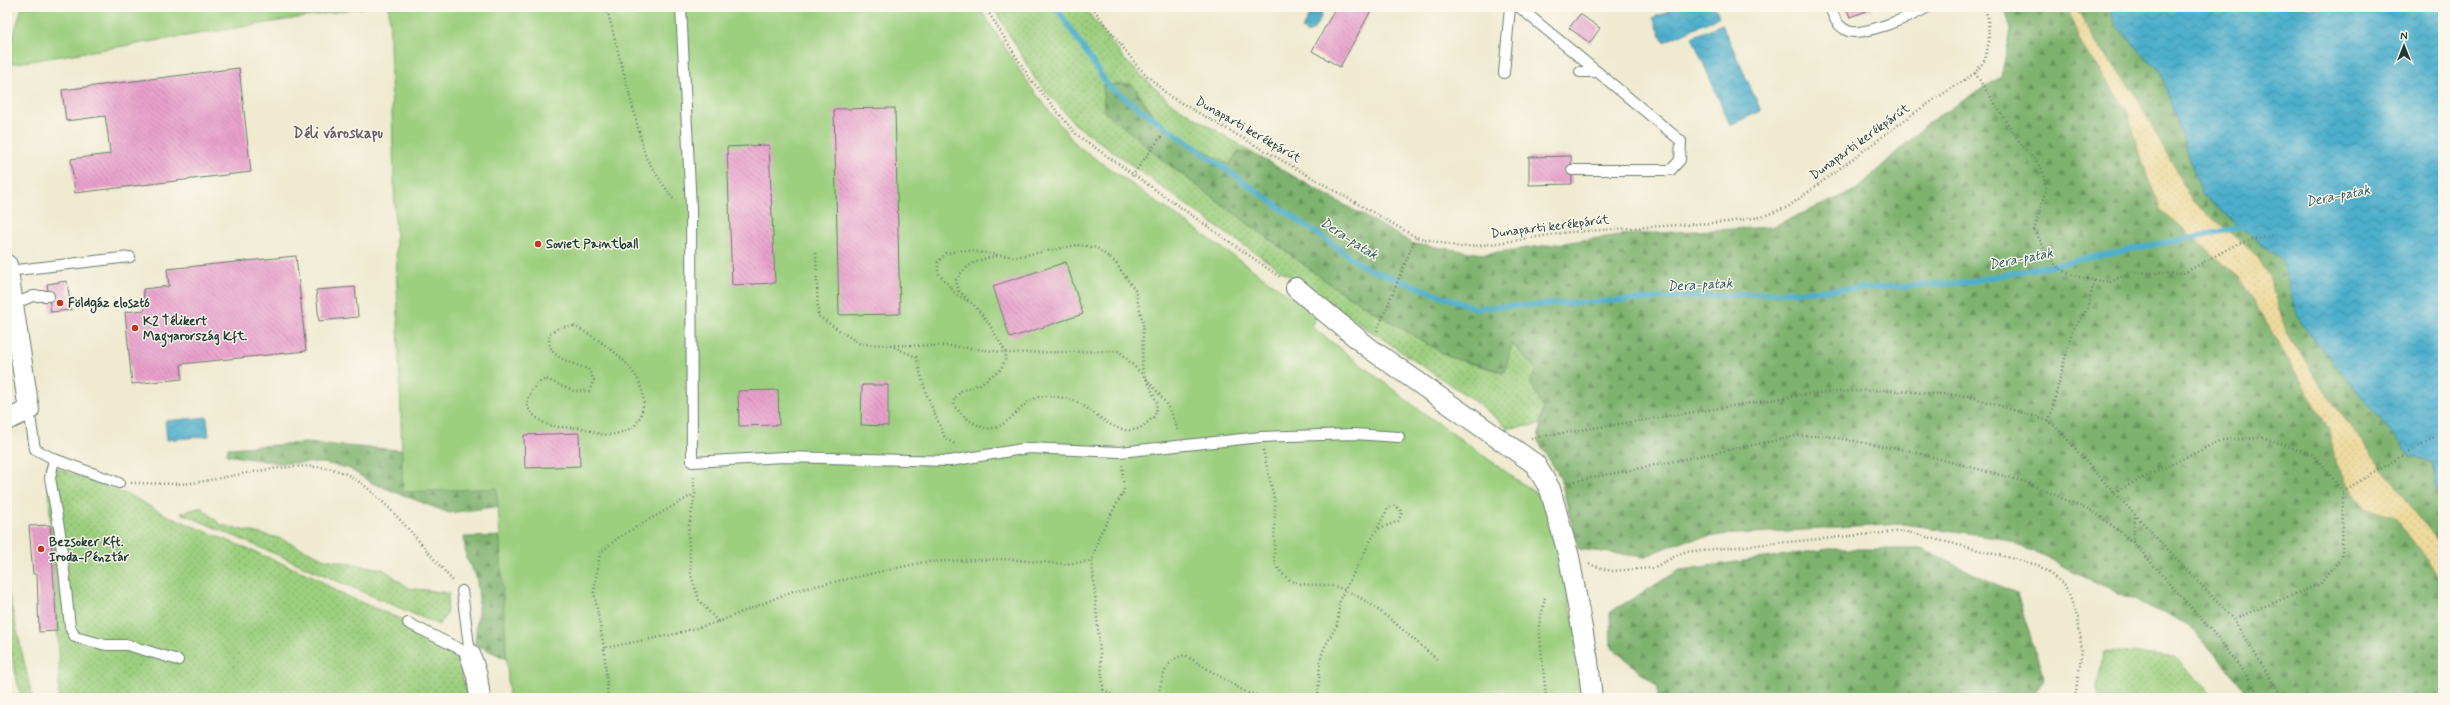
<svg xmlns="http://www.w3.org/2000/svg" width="2450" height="705" font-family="Mynerve,sans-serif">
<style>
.grass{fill:url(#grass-dots);stroke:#5e865a}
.forest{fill:url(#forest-firs);stroke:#4e7851}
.sand{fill:url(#sand-dots);stroke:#868c69}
.park{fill:#9dcf7f;stroke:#5e865a}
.water{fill:url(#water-waves);stroke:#367680}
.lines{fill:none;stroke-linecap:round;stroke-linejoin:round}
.stream{stroke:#4dafcc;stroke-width:5.5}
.building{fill:url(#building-back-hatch)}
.service-casing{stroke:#687a6b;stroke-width:12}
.minor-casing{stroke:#687a6b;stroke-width:22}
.path{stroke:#687a6b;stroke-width:2.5;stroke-dasharray:1 3;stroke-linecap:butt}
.service{stroke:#fff;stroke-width:10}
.minor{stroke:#fff;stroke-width:20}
.poi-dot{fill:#c8321e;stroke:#fbf7ec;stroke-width:1.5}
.labels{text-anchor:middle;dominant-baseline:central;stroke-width:3;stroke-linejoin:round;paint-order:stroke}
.street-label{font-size:13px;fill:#1f3d34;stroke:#fbf7ec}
.poi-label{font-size:13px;font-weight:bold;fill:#1f3d34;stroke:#fbf7ec;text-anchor:start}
.water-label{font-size:14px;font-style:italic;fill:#2d5f62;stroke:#fbf7ec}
.quarter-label{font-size:15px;font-weight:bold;fill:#666069;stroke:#fbf7ec}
</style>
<defs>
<pattern id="grass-dots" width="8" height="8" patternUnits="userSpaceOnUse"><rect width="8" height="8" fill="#9dcf7f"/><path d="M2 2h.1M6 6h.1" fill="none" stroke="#7fa969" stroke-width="1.8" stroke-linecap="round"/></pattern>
<pattern id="forest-firs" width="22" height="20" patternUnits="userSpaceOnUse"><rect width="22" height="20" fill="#7eb26e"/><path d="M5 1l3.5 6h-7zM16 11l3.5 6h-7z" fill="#67925b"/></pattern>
<pattern id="sand-dots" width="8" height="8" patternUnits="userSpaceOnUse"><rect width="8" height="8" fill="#eeda9e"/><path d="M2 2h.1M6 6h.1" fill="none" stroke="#ccbc89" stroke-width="1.8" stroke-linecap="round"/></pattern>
<pattern id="water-waves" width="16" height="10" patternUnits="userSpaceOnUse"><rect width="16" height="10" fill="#4dafcc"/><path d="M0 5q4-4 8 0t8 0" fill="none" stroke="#3f90a6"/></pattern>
<pattern id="building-back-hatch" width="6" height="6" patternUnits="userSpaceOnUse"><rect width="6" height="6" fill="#e9a0cc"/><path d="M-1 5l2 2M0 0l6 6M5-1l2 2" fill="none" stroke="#bc84a6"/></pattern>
</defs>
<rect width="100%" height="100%" fill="#fbf7ec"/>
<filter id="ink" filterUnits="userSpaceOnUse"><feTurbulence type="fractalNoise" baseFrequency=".025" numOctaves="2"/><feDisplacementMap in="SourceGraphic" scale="8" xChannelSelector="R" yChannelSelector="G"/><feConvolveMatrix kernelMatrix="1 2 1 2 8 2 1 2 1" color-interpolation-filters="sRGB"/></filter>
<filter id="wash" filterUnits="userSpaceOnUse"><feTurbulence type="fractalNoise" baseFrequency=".012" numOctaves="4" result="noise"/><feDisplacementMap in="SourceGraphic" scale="16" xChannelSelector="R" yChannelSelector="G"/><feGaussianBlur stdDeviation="0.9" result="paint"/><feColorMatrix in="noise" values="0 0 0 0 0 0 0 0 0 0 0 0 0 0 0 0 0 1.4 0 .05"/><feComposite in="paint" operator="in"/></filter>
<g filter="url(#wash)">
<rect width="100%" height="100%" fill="#efead0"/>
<!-- grass -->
<g class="grass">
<path d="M993,7H1084L1125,60L1170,102L1254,154L1238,152L1229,165L1159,124L1132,84L1164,161L1334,287L1449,357L1504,373L1511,343L1538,371L1531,382L1543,408L1539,425L1509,428L1470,398L1217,227L1075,124L1036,80Z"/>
<path d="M47,465L131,496L164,514L317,578L337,592L419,627L455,650C458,667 465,681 468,698H59V655Z"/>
<path d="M201,507L221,525L279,538L325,559L383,569L409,588L449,593L446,615L439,625L181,513Z"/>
<path d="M7,587L29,683L33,698H21L7,635Z"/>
<path d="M2104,651L2175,657L2208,690L2211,698H2099L2097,688Z"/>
</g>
<!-- forest -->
<g class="forest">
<path d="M2005,7H2108L2117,27L2161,73L2202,195L2283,261L2299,321L2410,455L2432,462L2439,497L2443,502V698H2249L2238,681L2187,624L2075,573L2045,556L1996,537L1904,524L1721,535L1682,541L1644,557L1578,549L1560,477L1538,441L1543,408L1530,382L1537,370L1512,343L1505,372L1449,357L1334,287L1164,161L1104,111L1103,85L1132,84L1159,124L1229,165L1238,152L1254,154L1414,244L1484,254L1620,235L1771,227L1856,190L1929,122L2001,77L2011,30Z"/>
<path d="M306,443L454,454L538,501L449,513L372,483L348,468L323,463H279L226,455L228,448Z"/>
<path d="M514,536L531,671L475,644L479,597L476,576L466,558L464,537Z"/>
<path d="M1829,549H1922L2017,594L2044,679L2032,698H1658V687L1611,647L1610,612L1680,570Z"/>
</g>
<!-- sand -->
<path class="sand" d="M2067,7H2075L2099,46L2134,93L2192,201L2256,255L2268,274L2286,332L2331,401L2443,548V582L2395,517L2364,508L2336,465L2329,429L2240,278L2162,210L2147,176L2127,110L2081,44Z"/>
<!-- park -->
<g class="park">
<path d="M22,7H367L11,64L10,47Z"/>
<path d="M389,7H979L1030,86L1076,145L1317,315L1311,326L1413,405L1552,505L1587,698H509L497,488L403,492Z"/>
</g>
<!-- water -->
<g class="water">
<path d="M1313,7L1320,9L1322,15L1313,31L1306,33L1302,29Z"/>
<path d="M1676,7H1715L1719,17L1664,42L1653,18Z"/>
<path d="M2108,7H2443V502L2439,497L2432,462L2410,455L2299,321L2282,261L2202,195L2161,73L2117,27Z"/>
<path d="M1722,24L1761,111L1730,125L1692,37Z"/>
<path d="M207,417L209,436L167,440L165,421Z"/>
</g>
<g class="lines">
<!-- stream -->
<path class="stream" d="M1056,7L1109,87L1366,268L1475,308L1963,283L2248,226"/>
</g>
<g id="blocks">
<!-- building -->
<g class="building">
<path d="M1336,7H1373L1340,67L1312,51Z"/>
<path d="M1846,7H1874V8L1850,17Z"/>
<path d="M1580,14L1600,28L1590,43L1569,28Z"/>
<path d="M239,68L251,172L75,193L71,159L110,154L108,135L105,116L66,121L62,90Z"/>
<path d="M895,108L900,314L839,315L834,109Z"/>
<path d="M769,145L775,283L732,285L727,147Z"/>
<path d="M1571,156L1572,184L1529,185V157Z"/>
<path d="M296,256L306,351L181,364L182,379L132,384L125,312L145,310L143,289L169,286L167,269Z"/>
<path d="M1066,262L1083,314L1010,338L993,286Z"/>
<path d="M67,281L71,310L51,312L47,284Z"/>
<path d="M355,287L358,317L319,321L316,290Z"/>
<path d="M862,385H888V426L861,425Z"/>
<path d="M778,390L779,425L739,426L738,391Z"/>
<path d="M579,433L580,466L525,468L524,435Z"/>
<path d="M50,525L57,631L39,632L37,574H33L29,526Z"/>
</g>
</g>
</g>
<g filter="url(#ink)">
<use href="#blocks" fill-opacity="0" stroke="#687a6b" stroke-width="1"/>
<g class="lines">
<!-- service casing -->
<g class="service-casing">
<g id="service">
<path d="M681,7L691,208L692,462L784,457L950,461L1028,448L1120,452L1261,437L1354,434L1399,437"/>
<path d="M1519,7L1681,141L1680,160L1671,170H1572"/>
<path d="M1830,7C1834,18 1837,26 1848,31C1862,37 1915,15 1928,7"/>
<path d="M1580,72H1598"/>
<path d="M1504,73L1510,7"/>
<path d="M8,271L130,257"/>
<path d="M14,304L33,296H49"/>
<path d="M29,410L35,449L54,459L119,483"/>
<path d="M54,459L50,478L60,533L70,627L75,637L106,645H127L178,660"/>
<path d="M408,623L470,654L462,591"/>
</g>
</g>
<!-- minor casing -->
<g class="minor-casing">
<g id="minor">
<path d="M7,265L29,410L7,420"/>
<path d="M1296,288L1369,348L1535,464L1550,489L1569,557L1588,661L1592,698"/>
<path d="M470,654L477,676L480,698"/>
</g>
</g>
<!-- path -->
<g class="path">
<path d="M298,7L306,9L315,7"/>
<path d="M600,7L608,13L646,158L672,198L676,200"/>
<path d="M985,7L1031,80L1077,135L1280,277"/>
<path d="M1092,7L1138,67L1169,96L1416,237L1460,247L1484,245L1570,232L1727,222L1761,217L1788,207L1914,113L1975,73L1985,60L1989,41L1988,18L1984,7"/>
<path d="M1975,73L2019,141L2042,169L2046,189L2034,230C2055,265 2052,272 2094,280L2088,308L2072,331L2049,421"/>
<path d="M1132,176L1163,134"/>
<path d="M1078,245L1097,248L1115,262L1135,290L1143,323L1142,368L1157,403L1155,416C1150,420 1145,425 1140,428C1113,439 1092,405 1069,399C1062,397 1054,397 1047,396C1011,395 1006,462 954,406V399L961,391L980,384L1000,370L1006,358L1005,351L988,322L973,304L957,295L938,273V262L946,253L963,250L1015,257Z"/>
<path d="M816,253L818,316L860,344L890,345L916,357L926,393L945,438L956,445"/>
<path d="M2094,280L2110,282L2131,272L2182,274L2237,244L2274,235"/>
<path d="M968,300L959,291L956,280C966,264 979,259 998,256"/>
<path d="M574,326C609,344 666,383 634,427C623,432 609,438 597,433C592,432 588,429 582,428C556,426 545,431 527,407C529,392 533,385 546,379L574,391H589L594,380L588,369C569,362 544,357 550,333L560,327Z"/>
<path d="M1377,331L1416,237"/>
<path d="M890,345L951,346L1010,353L1119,351C1143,376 1171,399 1178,433"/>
<path d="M1531,438L1814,393L1883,390L1968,396L2049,421L2063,434L2094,471L2233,619L2283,698"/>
<path d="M1263,450L1275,502L1274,560C1291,598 1316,577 1345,590C1376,603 1411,638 1438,660"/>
<path d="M131,483C151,483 172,485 192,483C234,477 305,456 344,473C380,489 426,551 453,581"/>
<path d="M1567,483L1797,436H1826L1910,451L2023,481L2096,513L2133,542L2219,639L2263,698"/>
<path d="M2343,491L2436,436"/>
<path d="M2114,492L2222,440L2265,438L2313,455L2343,491L2342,557L2320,584L2233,619"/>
<path d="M2133,542L2135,516"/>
<path d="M1589,564L1611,571L1653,568L1683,552L1903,531L2038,565L2065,585L2078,618L2082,651L2075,698"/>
<path d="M1545,598L1539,626L1546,698"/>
<path d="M718,622L793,591L924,562L1004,559L1065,564L1092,561"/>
<path d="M604,648L594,592L600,553L619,537L694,494"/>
<path d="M1103,690L1120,698"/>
<path d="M608,698L604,648L671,635L718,622L699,600L691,575L688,531L695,494L693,475"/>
<path d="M1104,698L1092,561L1099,536L1124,491L1122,464"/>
<path d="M1158,698C1162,679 1164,659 1185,655L1247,693L1277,698"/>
<path d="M1318,698L1320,661L1324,648L1337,625L1340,599L1388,508L1394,506L1400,509L1402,513L1398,521L1379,529"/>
</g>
<!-- service -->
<use href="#service" class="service"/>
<!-- minor -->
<use href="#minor" class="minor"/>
</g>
</g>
<!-- markers -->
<g class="poi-dot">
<circle cx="538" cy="244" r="4"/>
<circle cx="60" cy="303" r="4"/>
<circle cx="135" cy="328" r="4"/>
<circle cx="41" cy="549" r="4"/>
</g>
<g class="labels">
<!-- street labels -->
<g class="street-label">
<text transform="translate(1248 130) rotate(30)">Dunaparti kerékpárút</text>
<text transform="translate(1860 142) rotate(-36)">Dunaparti kerékpárút</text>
<text transform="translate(1550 227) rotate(-7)">Dunaparti kerékpárút</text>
</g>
<!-- poi labels -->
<g class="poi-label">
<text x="546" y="244">Soviet Paintball</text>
<text x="68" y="303">Földgáz elosztó</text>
<text x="143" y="321">K2 Télikert<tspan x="143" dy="15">Magyarország Kft.</tspan></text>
<text x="49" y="542">Bezsoker Kft.<tspan x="49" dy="15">Iroda-Pénztár</tspan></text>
</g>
<!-- water labels -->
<g class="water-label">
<text transform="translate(2338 196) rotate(-11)">Dera-patak</text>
<text transform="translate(1349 239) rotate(33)">Dera-patak</text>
<text transform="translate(2021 259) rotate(-11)">Dera-patak</text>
<text transform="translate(1700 285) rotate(-3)">Dera-patak</text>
</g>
<!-- quarter labels -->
<g class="quarter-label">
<text x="338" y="134">Déli városkapu</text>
</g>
</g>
<!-- margin -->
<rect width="2450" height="705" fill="none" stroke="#fbf7ec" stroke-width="24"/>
<!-- north arrow -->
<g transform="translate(2404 46)" stroke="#fbf7ec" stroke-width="3" paint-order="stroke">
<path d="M0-3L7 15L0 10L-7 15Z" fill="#1f3d34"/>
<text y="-6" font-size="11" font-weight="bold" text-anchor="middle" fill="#1f3d34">N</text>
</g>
</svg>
